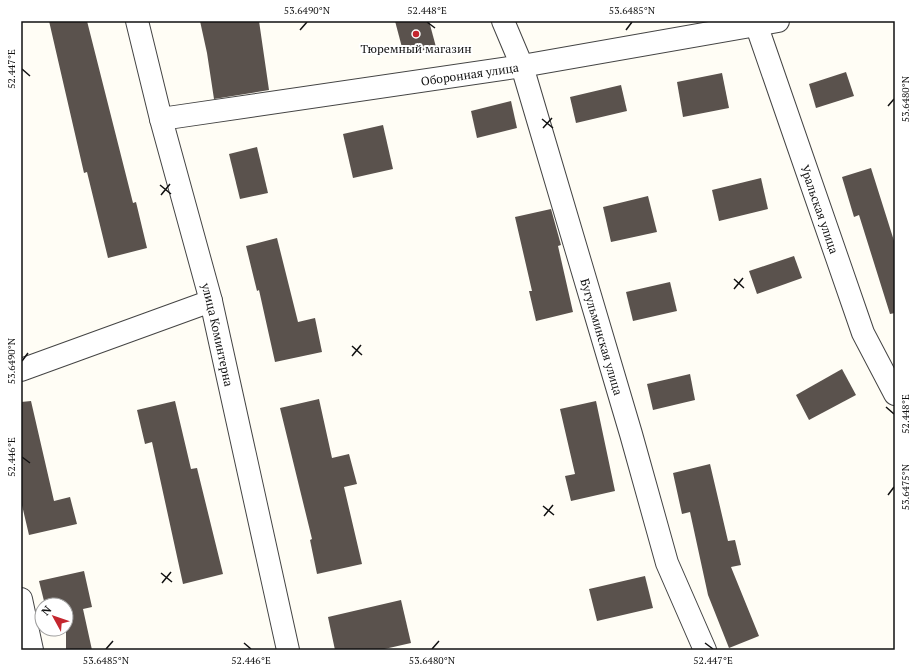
<svg xmlns="http://www.w3.org/2000/svg" width="916" height="671" font-family="'PT Serif',serif">
<style>
.building{fill:#5a524d}
.lines{fill:none;stroke-linecap:round;stroke-linejoin:round}
.street-casing{stroke:#444;stroke-width:24}
.street{stroke:#fff;stroke-width:22}
.ticks{fill:none;stroke:#111;stroke-width:1.5}
.poi-dot{fill:#c4262e;stroke:#fff;stroke-width:1.5}
.labels{text-anchor:middle;dominant-baseline:central;stroke-width:4;stroke-linejoin:round;paint-order:stroke}
.poi-label{font-size:12px;fill:#111;stroke:#fff}
.street-label{font-size:12px;fill:#111;stroke:#fff}
.neatline{fill:none;stroke:#111;stroke-width:1.5}
.ticks-label{font-size:10px;text-anchor:middle;fill:#111}
</style>
<rect width="100%" height="100%" fill="#fffdf5"/>
<!-- building -->
<g class="building">
<path d="M49,21H87L133,203L136,202L147,248L108,258L87,172L84,173Z"/>
<path d="M200,21H259L269,90L214,99L207,53Z"/>
<path d="M395,21H429L436,47L404,55Z"/>
<path d="M846,72L854,96L816,108L809,84Z"/>
<path d="M722,73L729,108L683,117L677,82Z"/>
<path d="M621,85L627,111L576,123L570,97Z"/>
<path d="M511,101L517,128L477,138L471,111Z"/>
<path d="M383,125L393,169L353,178L343,134Z"/>
<path d="M257,147L268,193L240,199L229,154Z"/>
<path d="M871,168L895,244V313L890,314L859,215L854,217L842,177Z"/>
<path d="M761,178L768,209L719,221L712,190Z"/>
<path d="M648,196L657,232L611,242L603,207Z"/>
<path d="M551,209L561,245L558,246L573,312L536,321L529,291H532L515,217Z"/>
<path d="M277,238L298,322L315,318L322,352L275,362L259,290L257,291L246,246Z"/>
<path d="M794,256L802,278L757,294L749,271Z"/>
<path d="M670,282L677,311L633,321L626,292Z"/>
<path d="M842,369L856,395L809,420L796,395Z"/>
<path d="M690,374L695,400L653,410L647,384Z"/>
<path d="M319,399L332,458L349,454L357,484L344,487L362,564L317,574L310,540L312,539L280,408Z"/>
<path d="M31,401L54,501L70,497L77,524L29,535L21,501V402Z"/>
<path d="M175,401L191,469L197,468L223,574L183,584L152,442L145,444L137,410Z"/>
<path d="M596,401L615,491L571,501L565,476L575,474L560,409Z"/>
<path d="M710,464L728,541L735,540L741,565L731,567L759,636L729,648L708,595L690,512L682,514L673,473Z"/>
<path d="M84,571L92,607L83,609L92,650H66V605H45L39,581Z"/>
<path d="M645,576L653,608L597,621L589,589Z"/>
<path d="M401,600L411,643L380,650H335L328,617Z"/>
</g>
<g class="lines">
<!-- street casing -->
<g class="street-casing">
<g id="street">
<path id="s1" d="M137,21L161,119L211,301L288,650"/>
<path id="s2" d="M503,21L522,66L631,434L667,563L705,650"/>
<path id="s3" d="M755,21L863,333L895,394"/>
<path id="s4" d="M161,119L522,66L778,21"/>
<path d="M21,370L211,301"/>
<path d="M21,599L32,650"/>
</g>
</g>
<!-- street -->
<use href="#street" class="street"/>
</g>
<!-- ticks -->
<path class="ticks" d="M427,22L435,28M300,30L307,22M626,30L632,22M22,69L30,76M888,106L894,99M542,119L553,128M543,128L552,118M160,185L171,194M161,195L170,184M734,279L744,288M734,289L743,278M352,346L362,355M352,356L361,345M22,361L28,353M886,407L894,414M22,457L30,463M888,495L894,487M543,506L554,515M544,516L553,505M161,573L172,582M162,583L171,572M244,643L251,649M705,643L713,649M106,649L113,641M432,649L439,641"/>
<!-- markers -->
<circle class="poi-dot" cx="416" cy="34" r="4"/>
<g class="labels">
<!-- poi labels -->
<g class="poi-label">
<text x="416" y="48">Тюремный магазин</text>
</g>
<!-- street labels -->
<g class="street-label">
<text stroke="none"><textPath href="#s4" startOffset="312">Оборонная улица</textPath></text>
<text stroke="none"><textPath href="#s3" startOffset="199">Уральская улица</textPath></text>
<text stroke="none"><textPath href="#s1" startOffset="324">улица Коминтерна</textPath></text>
<text stroke="none"><textPath href="#s2" startOffset="331">Бугульминская улица</textPath></text>
</g>
</g>
<!-- border -->
<rect width="916" height="671" fill="none" stroke="#ffffff" stroke-width="44"/>
<!-- north arrow -->
<g transform="translate(54 617) rotate(310)"><circle r="19" fill="#ffffff" stroke="#a0a0a0"/>
<path d="M0-3L7 15L0 10L-7 15Z" fill="#c4262e"/>
<text y="-6" font-size="11" font-weight="bold" text-anchor="middle" fill="#111111">N</text>
</g>
<rect x="22" y="22" width="872" height="627" class="neatline"/>
<g class="ticks-label">
<text x="307" y="14">53.6490°N</text>
<text x="427" y="14">52.448°E</text>
<text x="632" y="14">53.6485°N</text>
<text transform="translate(11 69) rotate(-90)" y="4">52.447°E</text>
<text transform="translate(905 99) rotate(-90)" y="4">53.6480°N</text>
<text transform="translate(11 361) rotate(-90)" y="4">53.6490°N</text>
<text transform="translate(905 414) rotate(-90)" y="4">52.448°E</text>
<text transform="translate(11 457) rotate(-90)" y="4">52.446°E</text>
<text transform="translate(905 487) rotate(-90)" y="4">53.6475°N</text>
<text x="106" y="664">53.6485°N</text>
<text x="251" y="664">52.446°E</text>
<text x="432" y="664">53.6480°N</text>
<text x="713" y="664">52.447°E</text>
</g>
</svg>
